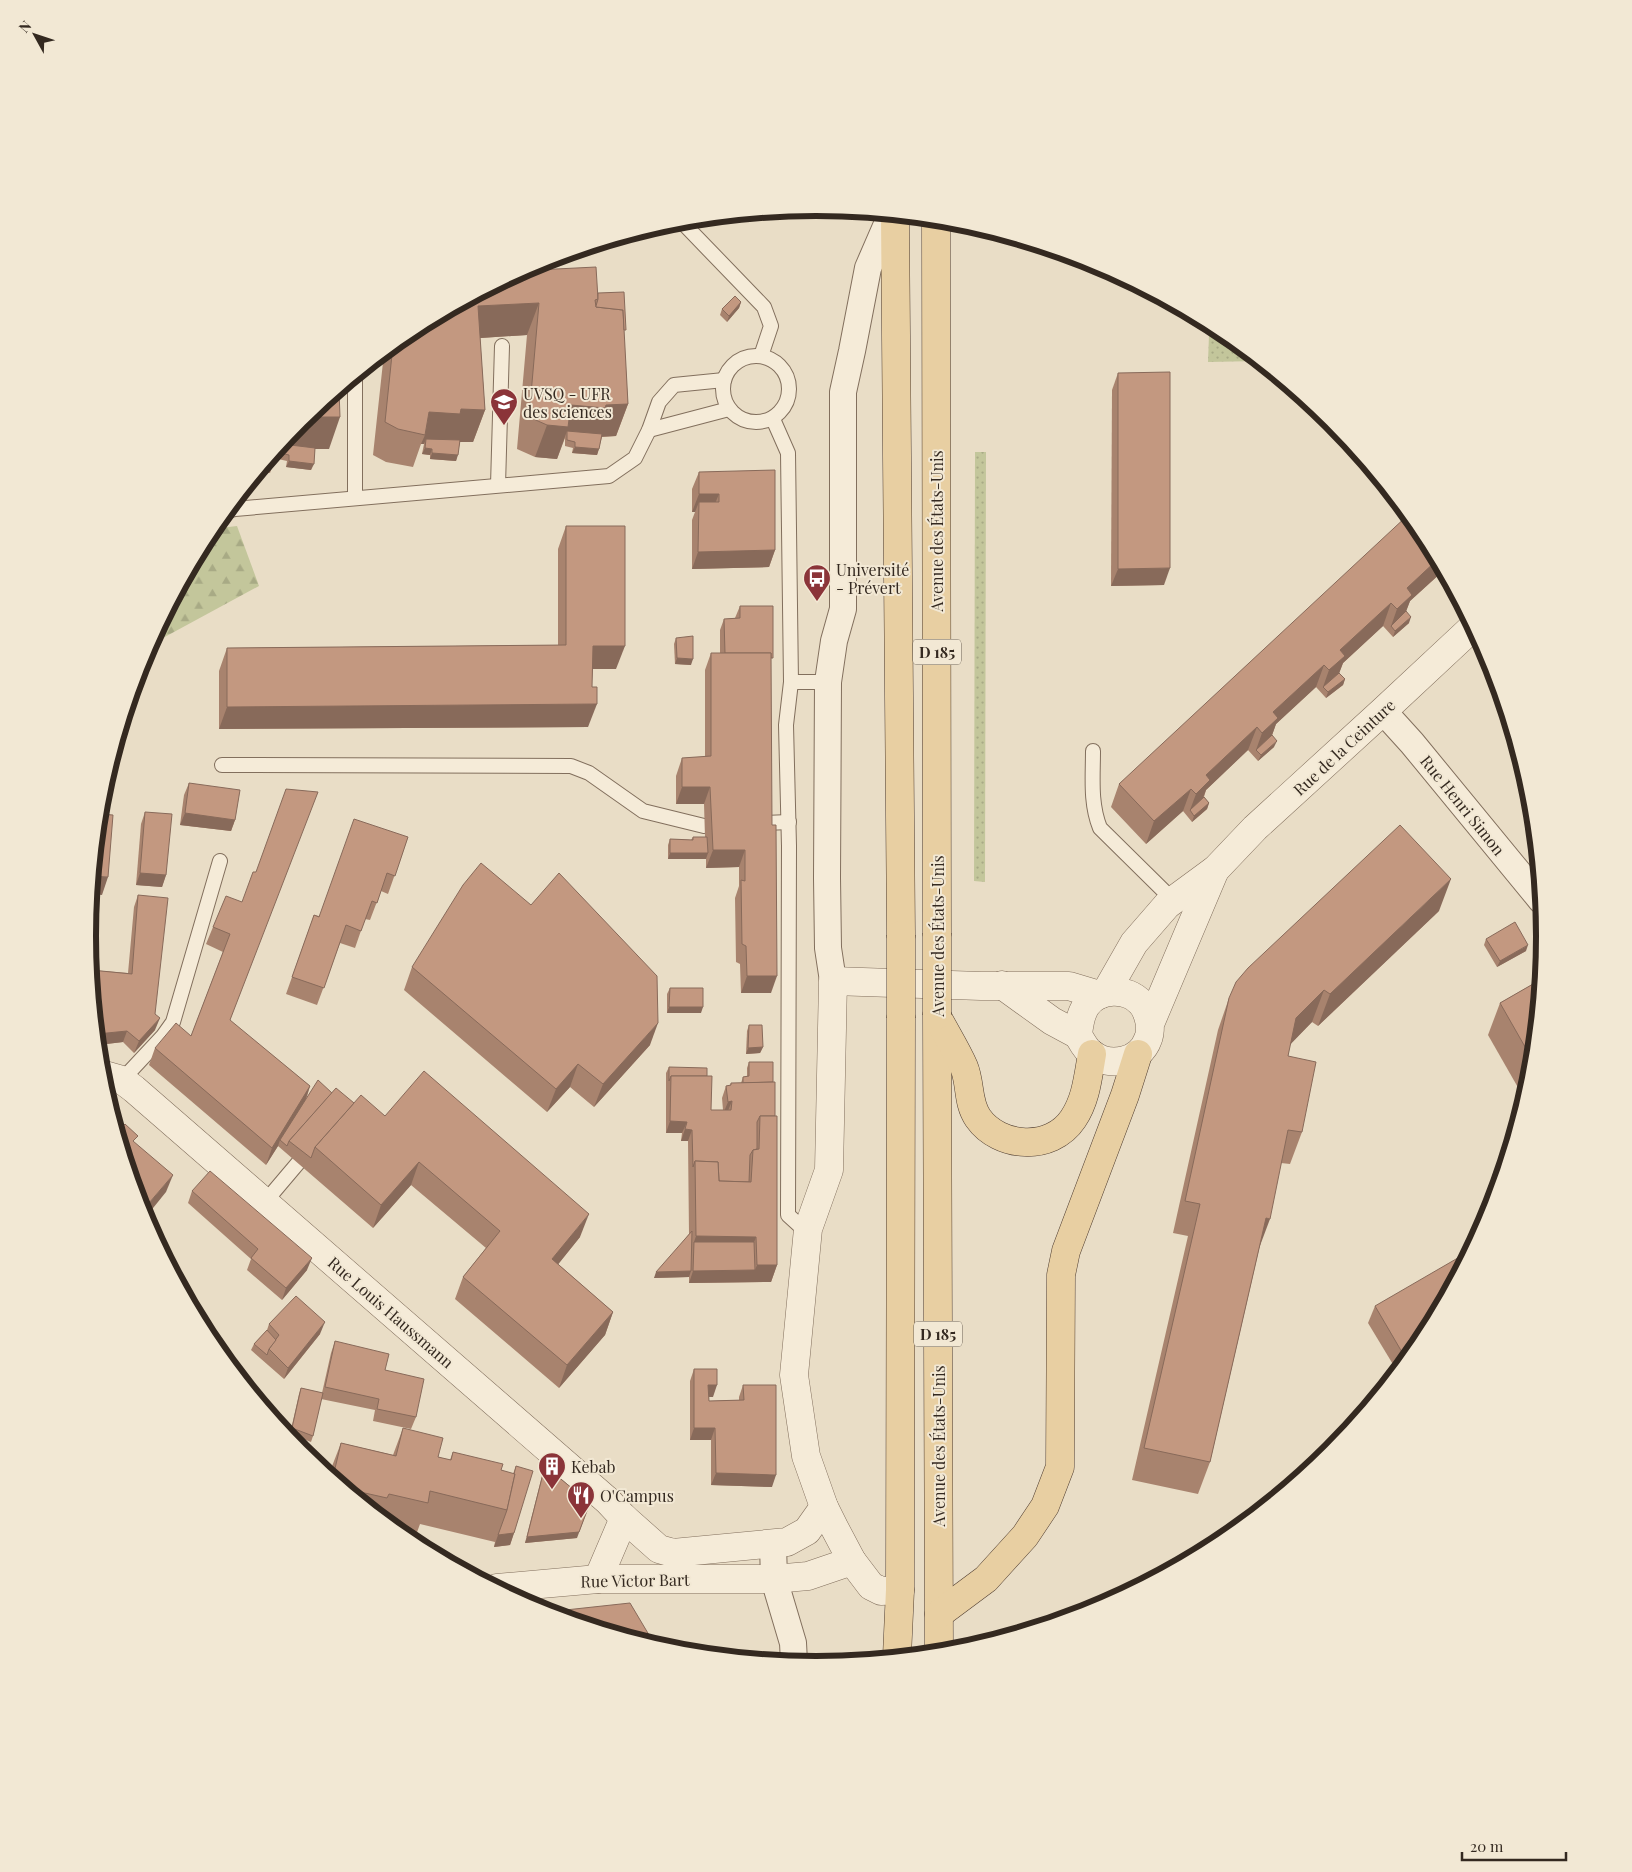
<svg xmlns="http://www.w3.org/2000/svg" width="1632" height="1872" font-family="'Playfair Display',serif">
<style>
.grass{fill:url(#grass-dots)}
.forest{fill:url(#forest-firs)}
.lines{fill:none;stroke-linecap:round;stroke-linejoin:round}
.service-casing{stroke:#826f5d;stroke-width:16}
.minor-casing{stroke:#826f5d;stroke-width:28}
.tertiary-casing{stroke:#826f5d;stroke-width:29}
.primary-casing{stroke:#513e31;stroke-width:29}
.service{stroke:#f5ebd8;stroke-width:14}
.minor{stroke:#f5ebd8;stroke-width:26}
.tertiary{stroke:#f5ebd8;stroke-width:28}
.primary{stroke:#e8cfa2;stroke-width:28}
.primary-bridge-casing{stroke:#513e31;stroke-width:29;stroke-linecap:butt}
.primary-bridge{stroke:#e8cfa2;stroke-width:28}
.wall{fill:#a8836e}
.shaded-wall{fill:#886a5a}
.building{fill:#c39880;stroke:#886a5a}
.labels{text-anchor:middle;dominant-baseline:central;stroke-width:4;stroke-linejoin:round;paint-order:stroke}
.shield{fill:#f2e8d4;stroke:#6d6256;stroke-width:1}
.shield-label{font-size:15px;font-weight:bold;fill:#342920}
.poi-label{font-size:16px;fill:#342920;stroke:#f2e8d4;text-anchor:start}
.street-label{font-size:16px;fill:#342920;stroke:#f2e8d4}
.rim{fill:none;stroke:#342920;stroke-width:6}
</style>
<defs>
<pattern id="grass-dots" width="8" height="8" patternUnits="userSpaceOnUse" patternTransform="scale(1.25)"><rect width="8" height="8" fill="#c3c69b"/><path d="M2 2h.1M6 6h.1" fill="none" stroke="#a8aa85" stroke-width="1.8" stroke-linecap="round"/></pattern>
<pattern id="forest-firs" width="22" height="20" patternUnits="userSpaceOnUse" patternTransform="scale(1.25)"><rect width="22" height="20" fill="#c3c69b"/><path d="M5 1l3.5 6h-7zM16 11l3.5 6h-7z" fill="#a8aa85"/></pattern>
</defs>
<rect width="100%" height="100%" fill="#e9ddc6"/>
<!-- grass -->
<g class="grass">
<path d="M1226,334L1258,361L1208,362L1209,335Z"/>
<path d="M975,452H986L985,882L974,881Z"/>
</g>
<!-- forest -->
<path class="forest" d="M237,526L259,586L150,645L210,531L212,529Z"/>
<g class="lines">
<!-- service casing -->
<g class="service-casing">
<g id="service">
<path d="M681,221L764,307L771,326L761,356"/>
<circle cx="756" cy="389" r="33"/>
<path d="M773,419L788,453L791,682L786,725L789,846L788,1215L799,1225L808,1229"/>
<path d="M649,430L729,409"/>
<path d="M498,485L502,346"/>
<path d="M355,497V376"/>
<path d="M227,511L235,509L609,476L635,458L649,430L659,402L674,385L724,380"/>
<path d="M791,682H828"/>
<path d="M1093,751C1093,777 1090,803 1100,828L1173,900"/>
<path d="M222,765L571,766L589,773L643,811L704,826"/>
<path d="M765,823L789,822"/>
<path d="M122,1080L163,1036L173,1022L220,861"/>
<path d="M265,1202L298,1163"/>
</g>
</g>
<!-- minor casing -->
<g class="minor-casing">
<g id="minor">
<path d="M1383,711L1412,743L1541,900"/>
<path d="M833,981L828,948L827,878L828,682L834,641L843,609V392L852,351L868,268L891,215"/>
<path d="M773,1545L774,1579L793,1643L794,1662"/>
</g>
</g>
<!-- tertiary casing -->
<g class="tertiary-casing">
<g id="tertiary">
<path d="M1002,985L1052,1021L1078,1035"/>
<path d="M1106,992L1134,943L1167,905L1216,869L1255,828L1383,711L1473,627"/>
<path d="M1150,1024C1148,1016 1147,1009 1141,1003C1127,987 1098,988 1086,1006C1080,1015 1079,1025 1078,1035C1082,1042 1086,1050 1092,1054C1110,1068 1140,1062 1148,1039C1150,1035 1150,1029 1150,1024L1215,870"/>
<path d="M101,1074L122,1080L134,1089L608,1501L623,1517L659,1549L673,1553L787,1542L807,1531L824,1507"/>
<path d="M598,1579L624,1518"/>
<path d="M497,1588L598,1579H774L808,1576L852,1561"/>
<path d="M900,1590L881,1591L871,1586L852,1561L834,1527L824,1507L806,1456L794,1375L808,1229L829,1170L833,981L981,986H1069L1099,995"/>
</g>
</g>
<!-- primary casing -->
<g class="primary-casing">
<g id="primary">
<path d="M895,215L901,935"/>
<path d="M936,219L937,933"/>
<path d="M937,1015L939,1652"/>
<path d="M939,1020C947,1035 957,1051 964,1067C971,1084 967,1102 978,1118C999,1148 1051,1152 1073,1119C1086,1100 1088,1077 1092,1054"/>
<path d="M939,1614L986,1579L1025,1536L1045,1506L1060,1467L1061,1275L1066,1251L1125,1095L1138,1054"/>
<path d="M897,1656L900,1590L901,1018"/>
</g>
</g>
<!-- service -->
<use href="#service" class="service"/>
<!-- minor -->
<use href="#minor" class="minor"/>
<!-- tertiary -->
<use href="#tertiary" class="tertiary"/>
<!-- primary -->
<use href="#primary" class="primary"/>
<!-- primary-bridge casing -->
<g class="primary-bridge-casing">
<g id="primary-bridge">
<path d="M937,1015V933"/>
<path d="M901,1018V935"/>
</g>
</g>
<!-- primary-bridge -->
<use href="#primary-bridge" class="primary-bridge"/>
</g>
<!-- wall -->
<g class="wall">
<path d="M536,270L598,293L624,336L628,404L616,436L602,437L597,455L572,453L573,448L565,446V438L557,459L535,457L517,449L527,335L480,338L485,410L473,442H460L456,461L430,459V455L422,454L424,444H421L413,467L386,462L373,455L384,353L412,330Z"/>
<path d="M741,302L739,308L727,322L720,315L722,309Z"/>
<path d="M1198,318L1217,328H1198Z"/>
<path d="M1118,373L1164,585L1111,586L1112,390Z"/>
<path d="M301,421L329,449H315L311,470L286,467L287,461L278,459V451L270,473L259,471Z"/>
<path d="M699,472L775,550L769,567L692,569V520L695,512H692V489Z"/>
<path d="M566,526L616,669H593L588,727L219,729V671L227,648L558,645V549Z"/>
<path d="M1422,532L1443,571L1410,601L1406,611L1409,623L1393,637L1383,626L1343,663L1339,673L1345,679L1343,685L1326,698L1316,687L1276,724L1272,735L1274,747L1258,761L1248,750L1206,790L1204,797L1209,803L1207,809L1192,822L1183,811L1146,844L1111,807L1119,784Z"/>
<path d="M740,606L771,665V993H741L740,964L736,962L735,898L739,886V867L706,868V859H668V845L670,839L691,840L693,837H705L704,804H676V776L682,758L705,757V670L711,653H720V630L724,619L735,618Z"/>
<path d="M676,638L691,665L675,664L674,644Z"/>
<path d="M1503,704L1510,728L1501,711Z"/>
<path d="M189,783L235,820L231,831L180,825L184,795Z"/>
<path d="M145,812L166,875L162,887L136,885L141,824Z"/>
<path d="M408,837L388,894L381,891L370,920L365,919L355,948L340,943L317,1005L286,994L314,915L319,916Z"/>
<path d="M138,895L155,1014V1030L134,1053L123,1042L98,1045L91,970L128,973L134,907Z"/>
<path d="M242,902L230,1021L310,1086L306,1100L332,1093L354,1103L385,1116L580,1237L558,1264L613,1312L605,1335L559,1388L455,1299L463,1277L486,1248L411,1185L373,1228L278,1146L266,1165L149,1065L155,1048L191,1036L223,952L206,944L213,927Z"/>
<path d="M531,905L650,1045L594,1107L570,1087L547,1112L404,990L412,967Z"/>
<path d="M1439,911L1318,1026L1312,1022L1290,1044L1288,1056L1302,1132L1290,1164L1281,1163L1260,1245L1210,1462L1198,1494L1132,1480L1188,1236L1173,1233L1218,1030L1229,998Z"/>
<path d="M1486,939L1526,951L1497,967L1484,945Z"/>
<path d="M1540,980L1530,1078L1524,1098L1488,1035L1500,1003Z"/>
<path d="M670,988L701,1013H667V994Z"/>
<path d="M749,1025L763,1047L760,1053L746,1054L747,1031Z"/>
<path d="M749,1062L773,1082L775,1116L777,1265L771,1282L689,1283V1276V1277L654,1278L689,1234L688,1141H681L682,1133H666V1073L669,1067L707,1076L711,1110H723L722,1098L726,1086L730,1085L731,1083H741L743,1077L747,1076V1068Z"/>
<path d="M192,1191L307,1270L282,1300L247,1270L251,1259L188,1203Z"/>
<path d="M1375,1306L1422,1341L1397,1371L1368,1323Z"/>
<path d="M269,1324L320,1334L284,1379L251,1350L254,1344L267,1330Z"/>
<path d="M335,1341L385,1370L416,1417L411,1429L373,1421L375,1410L321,1399L313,1436L311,1442L290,1434L299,1394L301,1388L322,1393L331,1353Z"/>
<path d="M694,1369L713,1397H709V1401L739,1400V1397L743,1385L772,1487L711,1485V1440H690V1381Z"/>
<path d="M403,1428L438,1457L450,1460L453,1452L501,1470L513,1474L516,1466L514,1533L510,1545L494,1547L495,1542L420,1524L416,1535L398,1531L329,1474L341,1443L393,1455Z"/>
<path d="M545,1466L577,1538L525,1543L543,1472Z"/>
</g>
<!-- shaded-wall -->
<g class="shaded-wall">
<path d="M741,302L739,308L727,322L729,316Z"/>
<path d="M539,303L527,335L466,339L478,306Z"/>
<path d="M1201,320L1217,328H1198Z"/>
<path d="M628,404L616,436L594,437L567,431L557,459L535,457L547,425L571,405Z"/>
<path d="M461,409L485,410L473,442H450L426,439L424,444H421L425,435L429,412Z"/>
<path d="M317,417H340L329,449H306L281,445L302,420Z"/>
<path d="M575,447L599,449L597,455L572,453Z"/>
<path d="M425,448L432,449L430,455L422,454Z"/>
<path d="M432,453L458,455L456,461L430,459Z"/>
<path d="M289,461L314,464L311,470L286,467Z"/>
<path d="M699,494H719L712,511L699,502L695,512H692Z"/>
<path d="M775,550L769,567L692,569L698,552Z"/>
<path d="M1437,560L1443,571L1410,601L1404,617L1391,626L1389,632L1397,609L1407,588Z"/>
<path d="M1170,568L1164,585L1111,586L1118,569Z"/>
<path d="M1391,603L1383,626L1343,663L1337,679L1323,687L1329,670L1340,650Z"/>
<path d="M1411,617L1409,623L1393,637L1395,631Z"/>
<path d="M593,646H625L616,669H584Z"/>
<path d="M677,658L693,659L691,665L675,664Z"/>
<path d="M1324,665L1316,687L1276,724L1270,741L1256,750L1262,733L1273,712Z"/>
<path d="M1345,679L1343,685L1326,698L1328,692Z"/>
<path d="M597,704L588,727L219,729L227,707Z"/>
<path d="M1257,727L1248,750L1206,790L1201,803L1190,810L1196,794L1206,775Z"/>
<path d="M1277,741L1274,747L1258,761L1261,755Z"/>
<path d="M682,787H710L704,804H676Z"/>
<path d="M1191,789L1183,811L1146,844L1154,821Z"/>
<path d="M1209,803L1207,809L1192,822L1194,816Z"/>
<path d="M185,813L235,820L231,831L180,825Z"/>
<path d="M713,850H745L739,867L706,868Z"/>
<path d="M670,853H708L706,859H668Z"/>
<path d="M140,873L166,875L162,887L136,885Z"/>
<path d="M93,876L108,877L102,895L92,894Z"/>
<path d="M1451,879L1439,911L1318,1026L1330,994Z"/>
<path d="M1528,945L1526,951L1497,967L1500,961Z"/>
<path d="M747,976H777L771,993H741Z"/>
<path d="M1324,990L1312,1022L1285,1050L1296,1018Z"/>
<path d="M669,1007H703L701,1013H667Z"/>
<path d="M160,1018L155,1030L134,1053L139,1041Z"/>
<path d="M658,1023L650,1045L594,1107L603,1084Z"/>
<path d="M127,1031L123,1042L98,1045L97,1034Z"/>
<path d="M763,1047L760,1053L746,1054L748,1048Z"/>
<path d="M578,1064L570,1087L547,1112L556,1089Z"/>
<path d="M310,1086L304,1104L280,1140L278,1146L266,1165L272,1148Z"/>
<path d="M732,1101L727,1113L723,1114L728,1102Z"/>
<path d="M670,1121L687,1122L682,1133H666Z"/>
<path d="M685,1129L692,1130L688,1141H681Z"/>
<path d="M419,1162L411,1185L373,1228L381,1205Z"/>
<path d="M173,1175L166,1192L145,1218L142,1213L143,1210Z"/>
<path d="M589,1214L580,1237L544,1282L552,1259Z"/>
<path d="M1266,1218L1270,1219L1258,1251Z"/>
<path d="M696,1236L756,1237L750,1254L694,1242Z"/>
<path d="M312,1258L307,1270L282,1300L286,1288Z"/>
<path d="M757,1265H777L771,1282L689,1283L693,1271L755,1270Z"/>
<path d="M691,1271L689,1277L654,1278L656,1272Z"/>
<path d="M613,1312L605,1335L559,1388L567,1365Z"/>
<path d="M325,1322L320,1334L284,1379L288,1368Z"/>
<path d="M708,1385H717L713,1397H704Z"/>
<path d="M694,1428H715L711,1440H690Z"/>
<path d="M716,1473L776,1475L772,1487L711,1485Z"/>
<path d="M590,1503L577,1538L525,1543L527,1537Z"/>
<path d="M514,1533L510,1545L494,1547L498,1535Z"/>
</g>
<!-- building -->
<g class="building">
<path d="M536,264V270L596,267L598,299L595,300L596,307L623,310L628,404L606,405L605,408L571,405L568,427L547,425L529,417L539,303L478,306L485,410L461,409L460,414L429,412L425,435L398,429L385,422L393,345L412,330Z"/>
<path d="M624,292L626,330H624L623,310L596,307V306L598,299V293Z"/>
<path d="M735,296L741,302L729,316L722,309Z"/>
<path d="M1170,372V568L1118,569V373Z"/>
<path d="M339,390L340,417H317V421L302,420Z"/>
<path d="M567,431L602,434L599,449L575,447V442L567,440Z"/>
<path d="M426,439L460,440L458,455L432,453V449L425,448Z"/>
<path d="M282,444L315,448L314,464L289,461V455L280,453Z"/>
<path d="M775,470V550L698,552L699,502H719V494H699V472Z"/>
<path d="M1408,515L1422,532L1437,560L1407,588L1412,595L1397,609L1391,603L1340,650L1345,656L1329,670L1324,665L1273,712L1278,718L1262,733L1257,727L1206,775L1210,780L1196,794L1191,789L1154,821L1119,784Z"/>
<path d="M566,526H625V646H593L592,687H597V704L227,707V648L566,645Z"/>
<path d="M740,606H773V658H771V653H725L724,619L740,618Z"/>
<path d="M1406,611L1411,617L1395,631L1391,626Z"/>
<path d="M693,636V659L677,658L676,638Z"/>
<path d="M711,653H771L772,825H776L777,976H747L746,946L742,944L741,880L745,881V850H713L710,787H682V758L711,756Z"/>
<path d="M1339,673L1345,679L1328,692L1323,687Z"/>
<path d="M1272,735L1277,741L1261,755L1256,750Z"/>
<path d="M189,783L240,790L235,820L185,813Z"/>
<path d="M286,789L318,792L230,1020L310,1086L272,1148L155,1048L176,1023L191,1036L230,934L213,927L226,896L242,902L253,872H256Z"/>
<path d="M1204,797L1209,803L1194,816L1190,810Z"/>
<path d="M145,812L172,814L166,875L140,873Z"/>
<path d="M100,814L113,815L108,877L93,876Z"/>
<path d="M354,819L408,837L395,876L387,873L377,903L372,901L361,931L346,925L324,988L292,977L314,915L319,917Z"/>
<path d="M1400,825L1451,879L1330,994L1324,990L1296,1018L1288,1056L1316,1062L1302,1132L1288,1130L1270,1219L1266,1218L1210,1462L1144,1448L1200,1204L1185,1201L1229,998L1236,982L1248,968Z"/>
<path d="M693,837H707L708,853H670V839L693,840Z"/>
<path d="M481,863L531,905L559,873L657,976L658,1023L603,1084L578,1064L556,1089L412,967L463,885Z"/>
<path d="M138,895L168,898L155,1014L160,1018L139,1041L127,1031L97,1034L91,970L132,974Z"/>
<path d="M1515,922L1528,945L1500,961L1486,939Z"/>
<path d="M1540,980L1532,1059L1500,1003Z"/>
<path d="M670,988H703V1007H669Z"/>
<path d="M749,1025H762L763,1047L748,1048Z"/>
<path d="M749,1062H773V1082L743,1083V1077L749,1076Z"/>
<path d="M669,1067L707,1068V1076H671L669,1081Z"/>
<path d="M424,1071L589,1214L552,1259L613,1312L567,1365L463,1277L500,1231L419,1162L381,1205L315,1147L361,1095L385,1116Z"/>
<path d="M671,1076H712L711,1110H731L732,1101L728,1102L726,1086L731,1085V1083L775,1082V1116H760L757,1122V1149L753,1150L750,1155L749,1182L719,1181L718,1162L695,1161L693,1167L692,1130L685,1129L687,1122L670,1121Z"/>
<path d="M318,1080L332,1093L289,1141L287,1146L280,1140Z"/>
<path d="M336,1088L354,1103L315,1147L311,1158L289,1141Z"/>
<path d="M760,1116H777V1265H757L756,1237L696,1236L695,1161L718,1162L719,1181L751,1182L753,1150L759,1149Z"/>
<path d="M125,1124L138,1136L133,1141L173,1175L143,1210L141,1208L116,1127L119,1130Z"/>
<path d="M210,1171L312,1258L286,1288L251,1258L258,1249L192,1191Z"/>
<path d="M692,1231L691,1271L656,1272Z"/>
<path d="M694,1242H754L755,1270L693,1271Z"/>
<path d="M1463,1255L1465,1259L1422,1341L1406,1359L1375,1306Z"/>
<path d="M296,1296L325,1322L288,1368L269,1349L279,1335L269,1324Z"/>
<path d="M267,1330L276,1340L269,1349L267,1355L254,1344Z"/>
<path d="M335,1341L389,1354L385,1370L424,1379L416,1417L377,1409L379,1399L325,1387Z"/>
<path d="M694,1369H717V1385H708L709,1401L744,1400L743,1385H776V1475L716,1473L715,1428H694Z"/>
<path d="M301,1388L323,1393L313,1436L292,1428Z"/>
<path d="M403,1428L443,1438L438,1457L451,1460L453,1452L503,1464L501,1470L515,1474L507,1510L430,1491L428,1503L389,1494L387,1498L347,1489L333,1477L341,1443L396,1456Z"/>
<path d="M516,1466L533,1471L514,1533L498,1535L507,1510L515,1474H514Z"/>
<path d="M545,1466L590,1503L579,1532L527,1537Z"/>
<path d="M630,1603L655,1645L547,1612Z"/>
</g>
<!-- icons -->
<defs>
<g id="university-pin" transform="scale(1.4375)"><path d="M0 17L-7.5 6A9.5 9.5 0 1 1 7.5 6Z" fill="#8b3439" stroke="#f2e8d4"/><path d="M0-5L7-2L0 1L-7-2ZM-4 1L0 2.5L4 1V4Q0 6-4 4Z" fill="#fff"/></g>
<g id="bus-pin" transform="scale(1.4375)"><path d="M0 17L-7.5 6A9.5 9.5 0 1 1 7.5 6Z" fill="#8b3439" stroke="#f2e8d4"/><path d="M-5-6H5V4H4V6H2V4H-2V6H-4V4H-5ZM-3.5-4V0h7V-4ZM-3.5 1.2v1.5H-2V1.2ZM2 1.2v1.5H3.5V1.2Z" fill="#fff"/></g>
<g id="building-pin" transform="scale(1.4375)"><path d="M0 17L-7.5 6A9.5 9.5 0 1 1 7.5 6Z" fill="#8b3439" stroke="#f2e8d4"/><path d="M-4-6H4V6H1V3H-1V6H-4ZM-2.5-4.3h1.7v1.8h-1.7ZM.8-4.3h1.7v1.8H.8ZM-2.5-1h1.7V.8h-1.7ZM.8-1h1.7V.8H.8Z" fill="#fff"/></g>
<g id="restaurant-pin" transform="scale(1.4375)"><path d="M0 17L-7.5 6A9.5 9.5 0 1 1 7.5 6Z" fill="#8b3439" stroke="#f2e8d4"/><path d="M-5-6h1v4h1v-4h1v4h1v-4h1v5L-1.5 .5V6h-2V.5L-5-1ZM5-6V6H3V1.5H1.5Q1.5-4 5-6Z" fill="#fff"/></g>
</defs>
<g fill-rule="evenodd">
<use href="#university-pin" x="504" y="402"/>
<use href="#bus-pin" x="817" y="578"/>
<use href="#building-pin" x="552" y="1466"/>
<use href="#restaurant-pin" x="581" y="1495"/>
</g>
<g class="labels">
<!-- shield labels -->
<g class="shield">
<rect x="913" y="639.5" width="48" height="25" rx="4"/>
<rect x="914" y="1321.5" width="48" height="25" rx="4"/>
</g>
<g class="shield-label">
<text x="937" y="652">D 185</text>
<text x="938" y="1334">D 185</text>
</g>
<!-- poi labels -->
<g class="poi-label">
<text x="523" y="393">UVSQ - UFR<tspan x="523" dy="18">des sciences</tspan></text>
<text x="836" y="569">Université<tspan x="836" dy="18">- Prévert</tspan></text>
<text x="571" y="1466">Kebab</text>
<text x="600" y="1495">O'Campus</text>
</g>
<!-- street labels -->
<g class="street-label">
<text transform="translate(936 531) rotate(-90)">Avenue des États-Unis</text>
<text transform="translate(1344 747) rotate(-43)">Rue de la Ceinture</text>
<text transform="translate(1463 805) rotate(51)">Rue Henri Simon</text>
<text transform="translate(937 936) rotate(-90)">Avenue des États-Unis</text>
<text transform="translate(391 1312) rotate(41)">Rue Louis Haussmann</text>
<text transform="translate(938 1446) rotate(-90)">Avenue des États-Unis</text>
<text transform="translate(635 1580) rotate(-1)">Rue Victor Bart</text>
</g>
</g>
<!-- crop -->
<path d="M0 0H1632V1872H0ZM96 936a720 720 0 1 1 1440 0a720 720 0 1 1-1440 0Z" fill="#f2e8d4" fill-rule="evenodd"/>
<path class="rim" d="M96 936a720 720 0 1 1 1440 0a720 720 0 1 1-1440 0Z"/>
<!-- north arrow -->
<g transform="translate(35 35) rotate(310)" stroke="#f2e8d4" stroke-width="4" paint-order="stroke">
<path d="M0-4L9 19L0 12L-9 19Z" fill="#342920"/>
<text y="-8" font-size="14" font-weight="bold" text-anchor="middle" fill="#342920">N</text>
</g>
<!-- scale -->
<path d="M1462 1852v8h104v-8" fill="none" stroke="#342920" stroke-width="2.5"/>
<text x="1470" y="1852" font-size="15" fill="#342920" stroke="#f2e8d4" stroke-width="4" paint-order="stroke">20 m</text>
</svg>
